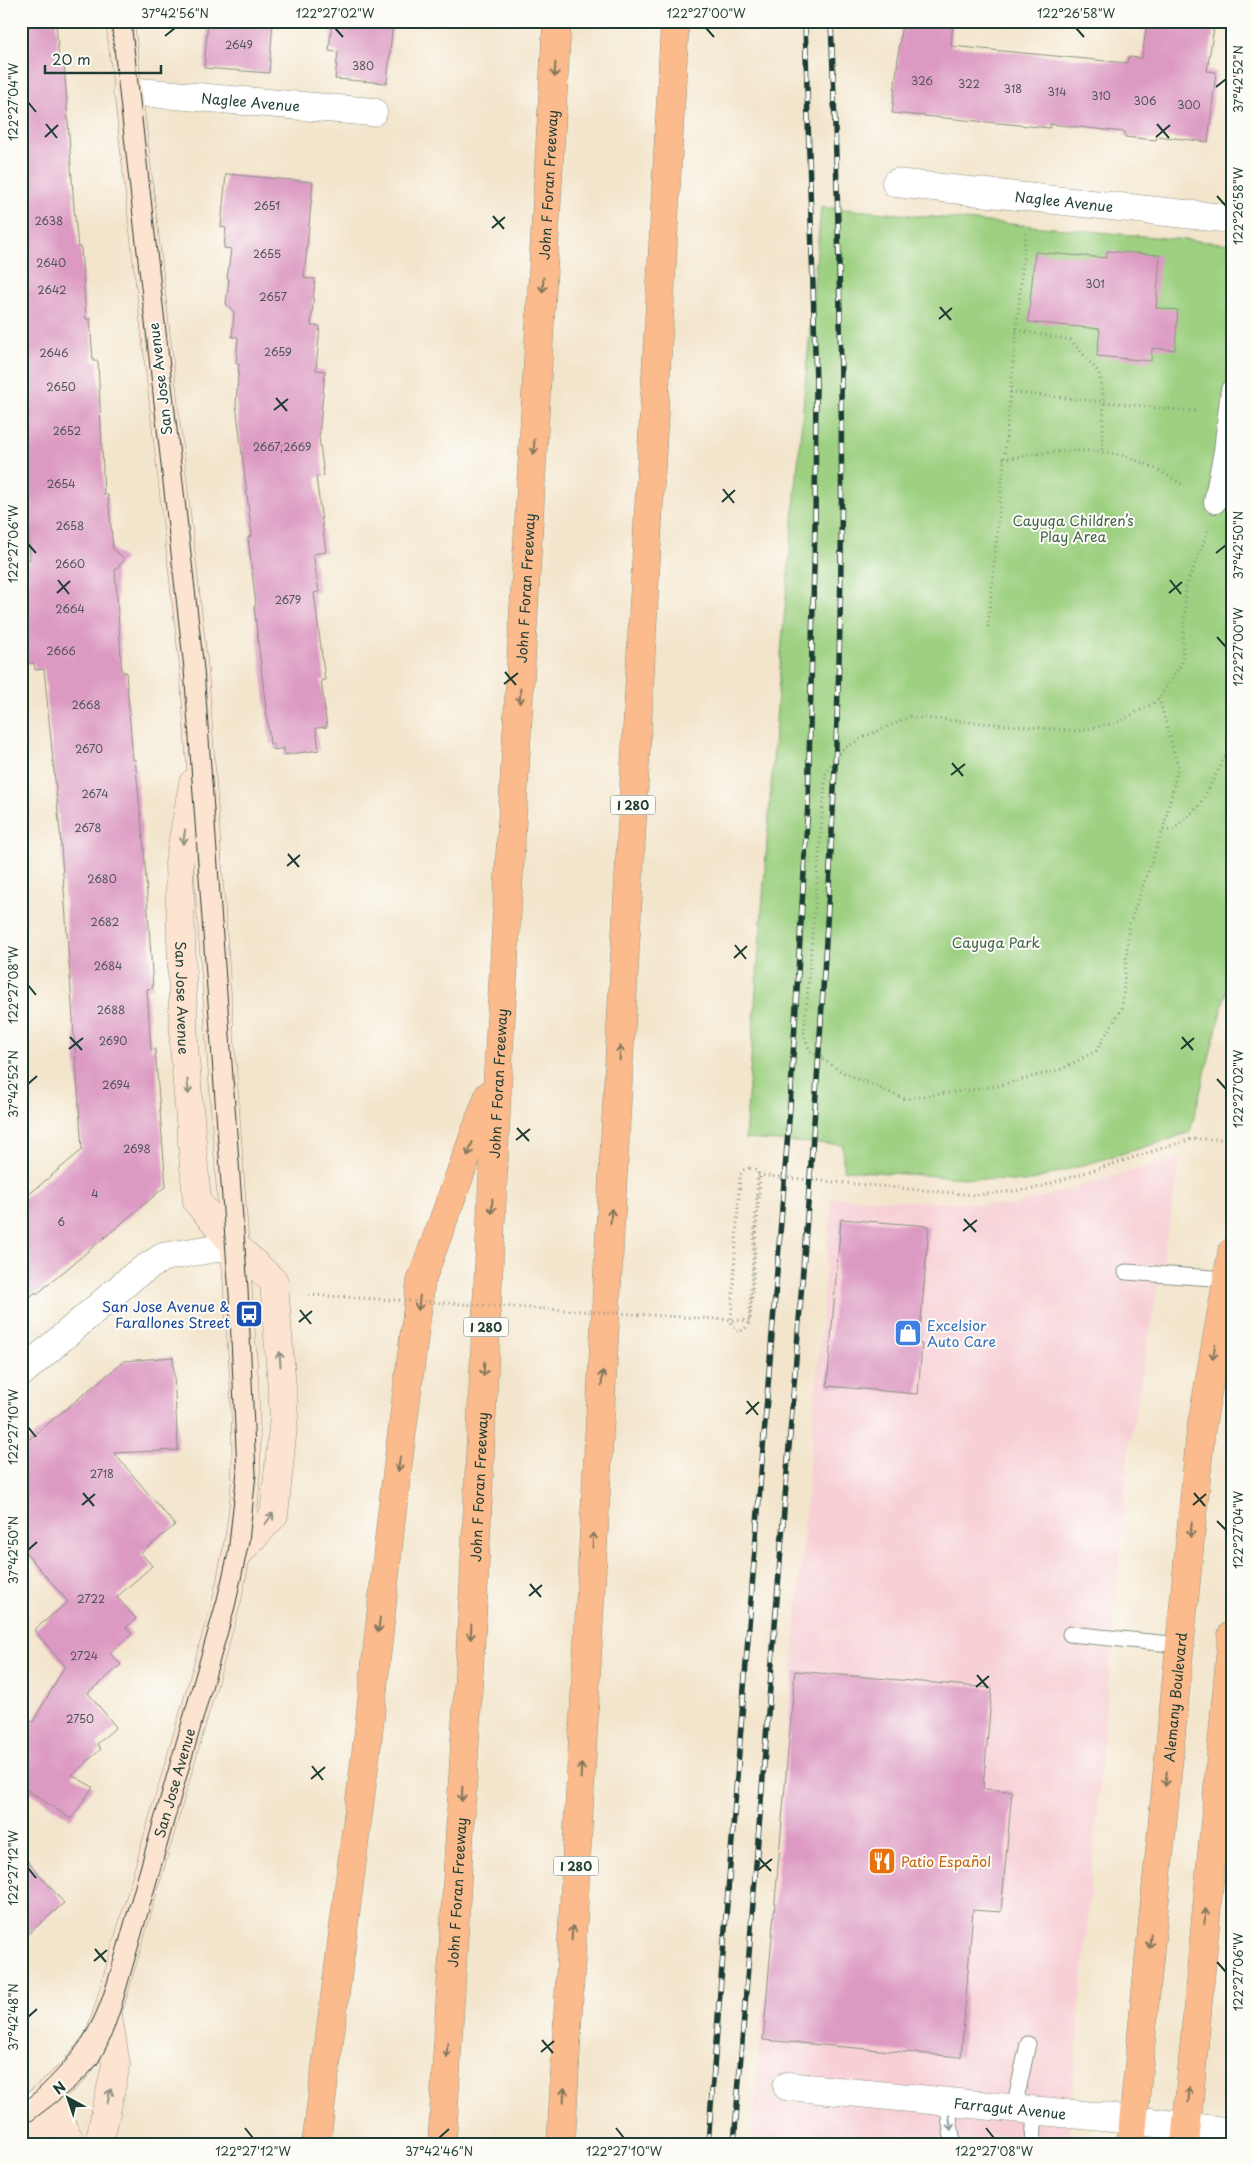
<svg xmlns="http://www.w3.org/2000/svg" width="1253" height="2165" font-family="'Playpen Sans',sans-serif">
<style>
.built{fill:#f7cfd5}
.green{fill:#9dd081;stroke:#5e865a}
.building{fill:#dc99c2}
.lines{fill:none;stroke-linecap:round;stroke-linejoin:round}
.service-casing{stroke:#899180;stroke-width:17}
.pedestrian-casing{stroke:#899180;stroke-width:24}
.minor-casing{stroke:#899180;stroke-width:29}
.tertiary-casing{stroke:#899180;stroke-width:29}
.secondary-casing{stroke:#899180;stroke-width:29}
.primary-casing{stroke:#899180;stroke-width:29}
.motorway-casing{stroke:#899180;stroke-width:29}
.path{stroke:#899180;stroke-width:3;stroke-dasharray:1 4;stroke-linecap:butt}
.service{stroke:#fff;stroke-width:15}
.pedestrian{stroke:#fff;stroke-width:22}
.minor{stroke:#fff;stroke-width:28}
.tertiary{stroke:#fff;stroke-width:28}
.secondary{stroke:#fde4d1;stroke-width:28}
.primary{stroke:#fbbb8c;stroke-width:28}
.motorway{stroke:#fbbb8c;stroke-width:28}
.tram{stroke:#1f3d34;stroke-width:1}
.rail-casing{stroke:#1f3d34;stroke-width:5.5}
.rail{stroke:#fdfcf7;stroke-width:4;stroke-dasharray:11;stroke-linecap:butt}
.path-bridge{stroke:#899180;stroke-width:3;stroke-dasharray:1 4;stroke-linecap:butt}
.oneway{stroke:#82765c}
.oneway2{stroke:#8e9082}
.oneway3{stroke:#8f9e9a}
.ticks{fill:none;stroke:#1f3d34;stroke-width:2}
.labels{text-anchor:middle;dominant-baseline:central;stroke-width:4;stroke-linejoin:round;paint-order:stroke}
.number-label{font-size:11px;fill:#4e5458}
.shield{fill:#fdfcf7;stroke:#62766e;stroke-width:1}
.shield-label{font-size:12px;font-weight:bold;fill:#1f3d34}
.street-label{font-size:14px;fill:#1f3d34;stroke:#fdfcf7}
.park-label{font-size:14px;fill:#3e6247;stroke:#fdfcf7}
.transit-label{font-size:14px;fill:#164399;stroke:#fdfcf7;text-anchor:end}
.shop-label{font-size:14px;fill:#366cbe;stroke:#fdfcf7;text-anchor:start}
.food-label{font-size:14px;fill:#c56008;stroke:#fdfcf7;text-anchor:start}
.neatline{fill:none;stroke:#1f3d34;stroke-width:2}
.ticks-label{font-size:12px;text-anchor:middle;fill:#1f3d34}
</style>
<rect width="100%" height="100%" fill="#fdfcf7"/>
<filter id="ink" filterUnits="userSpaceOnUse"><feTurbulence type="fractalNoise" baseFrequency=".02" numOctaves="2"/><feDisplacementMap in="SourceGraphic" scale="10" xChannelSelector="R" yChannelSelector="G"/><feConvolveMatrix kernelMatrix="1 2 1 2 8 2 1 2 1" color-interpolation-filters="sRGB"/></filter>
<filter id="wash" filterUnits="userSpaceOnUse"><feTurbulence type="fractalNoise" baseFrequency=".0096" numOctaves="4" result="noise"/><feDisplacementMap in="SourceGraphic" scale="20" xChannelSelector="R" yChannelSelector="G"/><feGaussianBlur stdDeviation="1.12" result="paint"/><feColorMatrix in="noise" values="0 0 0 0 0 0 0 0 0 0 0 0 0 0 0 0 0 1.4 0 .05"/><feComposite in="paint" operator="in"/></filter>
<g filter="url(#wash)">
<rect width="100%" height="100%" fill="#f3e5cc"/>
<!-- built -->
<path class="built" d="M1181,1157L1129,1447L1068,2144H752L832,1197L1012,1206Z"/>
<!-- green -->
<path class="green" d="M821,207L1232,244V969L1190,1132L1168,1140L1026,1182L843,1170V1145L745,1139L781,653Z"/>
<g id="blocks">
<!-- building -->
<g class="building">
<path d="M21,21H56L59,62H64L74,208L78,247H81L86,319H90L93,361H98L104,495H108L113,549L125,559L115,570L122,672H126L133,760L135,759L144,849L153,988L147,989L151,1050L155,1049L166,1186L37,1294L36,1292L21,1304V1201L82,1150L60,832L44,669L35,670L34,663L21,664V560L30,559L27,500L21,501Z"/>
<path d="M208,21H273L269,73L204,68Z"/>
<path d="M332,21H393L387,83L335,79L338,52L329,51Z"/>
<path d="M902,21H953L951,46L1127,63L1128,57L1142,58L1147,21H1215L1207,71L1216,72L1208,142L1157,136L1156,140L1125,137V132L1050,124V128L892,113Z"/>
<path d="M226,174L313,182L304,278L315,279L311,326H320L316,370L325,371L319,437L324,476L316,477L326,552L313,554L319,592L314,593L325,680H321L327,727L316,728L319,750L284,755V748L274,750V744H270L254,606H256L248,537L252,536L236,404L239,364H236L238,337H232L234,312L226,304L229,279H227L231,249L224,248L226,228L221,227Z"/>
<path d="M1107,251L1160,255L1156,308L1178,310L1175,350L1152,348L1151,361L1097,356L1100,329L1028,322L1035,252L1106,258Z"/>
<path d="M841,1219L929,1226L919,1344H922L918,1394L827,1386Z"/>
<path d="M173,1357L178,1450L114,1453L175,1525L141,1553L152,1566L117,1597L136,1619L126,1628L132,1634L110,1653L121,1665L88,1693L116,1727L97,1744L101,1749L72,1775L93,1787L71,1819L21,1786V1715L33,1722L65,1666L34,1630L68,1602L21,1547V1446L124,1361Z"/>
<path d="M795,1671L992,1688L983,1789L1012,1791L1001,1912L973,1910L961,2057L763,2040Z"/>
<path d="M21,1853L64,1903L21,1940Z"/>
</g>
</g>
</g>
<g filter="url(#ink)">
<use href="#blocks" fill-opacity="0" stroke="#899180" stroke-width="1"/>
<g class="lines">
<!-- service casing -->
<g class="service-casing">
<g id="service">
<path d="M1126,1272L1227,1279"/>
<path d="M1070,1634L1180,1645"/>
<path d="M947,2102L953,2144"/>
<path d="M1014,2108L1028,2044"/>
<path d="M1033,2144L1035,2110"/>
</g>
</g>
<!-- pedestrian casing -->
<g class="pedestrian-casing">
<path id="pedestrian" d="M1215,502L1225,451L1232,390"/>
</g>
<!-- minor casing -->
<g class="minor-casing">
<g id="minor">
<path id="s1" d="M127,91L373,112"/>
<path id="s2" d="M896,183L1232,219"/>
<path d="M21,1373L135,1275L163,1257L235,1245"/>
<path id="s3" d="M787,2086L1133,2120L1232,2132"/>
</g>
</g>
<!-- tertiary casing -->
<g class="tertiary-casing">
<path id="tertiary" d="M21,2117L45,2097"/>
</g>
<!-- secondary casing -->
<g class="secondary-casing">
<g id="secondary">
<path id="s4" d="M193,783L179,863L184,1047L197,1202L235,1245L274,1282L284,1416L274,1515L237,1555"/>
<path d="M45,2097L72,2144"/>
<path id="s5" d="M37,2144L45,2097L73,2072L97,2042L108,2011L227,1600C236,1557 245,1514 246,1470C247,1439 245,1408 244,1377L194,669L120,21"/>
<path d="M99,2144L116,2065L108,2015"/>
</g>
</g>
<!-- primary casing -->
<g class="primary-casing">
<g id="primary">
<path id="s6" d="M1131,2144L1201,1429L1232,1252"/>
<path d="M1185,2144L1232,1635"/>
</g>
</g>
<!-- motorway casing -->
<g class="motorway-casing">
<g id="motorway">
<path d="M316,2144L368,1737L391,1520L421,1281L489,1095"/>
<path id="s7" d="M442,2144L474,1583L498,1070L557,21"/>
<path d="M561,2144L675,21"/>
</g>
</g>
<!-- path -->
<g class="path">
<path d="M1016,330L1071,340L1099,373L1104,402L1102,451"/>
<path d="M1010,392L1199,412"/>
<path d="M1003,459C1050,452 1096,443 1141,462C1156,468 1171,478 1185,486"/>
<path d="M988,627L1026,230"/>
<path d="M1159,698L1178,767L1163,830L1129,925L1122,1008L1096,1051L1062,1069L997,1086L905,1099L842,1072L810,1051L804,1035L826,771L843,749L864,737L910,717L1079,731L1118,722L1154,703L1159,698L1182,663L1186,587L1208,531"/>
<path d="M1163,830H1173L1199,806L1232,745"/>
<path d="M749,1168L743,1170L740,1175L731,1322L734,1328L739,1332L745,1329L749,1323L758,1175L976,1195L1033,1189L1192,1139H1232"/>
</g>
<!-- service -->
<use href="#service" class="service"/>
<!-- pedestrian -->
<use href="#pedestrian" class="pedestrian"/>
<!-- minor -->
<use href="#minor" class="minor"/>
<!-- tertiary -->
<use href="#tertiary" class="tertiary"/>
<!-- secondary -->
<use href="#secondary" class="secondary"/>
<!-- primary -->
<use href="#primary" class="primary"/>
<!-- motorway -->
<use href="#motorway" class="motorway"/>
<!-- tram -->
<g class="tram">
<path d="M21,2105C51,2079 80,2050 96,2013C102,2000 106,1986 110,1973L217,1599L228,1553L237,1471L229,1295L184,669L111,21"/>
<path d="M21,2129C42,2112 86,2082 99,2061C109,2044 115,2026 121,2008L235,1607L249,1542L256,1474L248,1289L204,669L131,21"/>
</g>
<!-- rail casing -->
<g class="rail-casing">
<g id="rail">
<path d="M708,2144L790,1107L808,804L815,527L816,384L805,21"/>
<path d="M734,2144C753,1899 773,1654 792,1409C812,1160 831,912 839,662C845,449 840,235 831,21"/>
</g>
</g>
<!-- rail -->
<use href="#rail" class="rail"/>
<!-- path-bridge -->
<path class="path-bridge" d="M309,1295L750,1321L760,1177L757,1170L749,1168"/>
</g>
<!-- one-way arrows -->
<defs><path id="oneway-shaft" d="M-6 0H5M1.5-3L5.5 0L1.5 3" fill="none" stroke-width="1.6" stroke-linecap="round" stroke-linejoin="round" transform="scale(1.25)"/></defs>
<g class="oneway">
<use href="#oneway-shaft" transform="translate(555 70) rotate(93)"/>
<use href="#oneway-shaft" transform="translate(543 285) rotate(93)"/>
<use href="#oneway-shaft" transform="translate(534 447) rotate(93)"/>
<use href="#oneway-shaft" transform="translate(520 696) rotate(93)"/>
<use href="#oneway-shaft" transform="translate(620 1053) rotate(-87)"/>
<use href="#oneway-shaft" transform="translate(470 1149) rotate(110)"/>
<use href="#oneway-shaft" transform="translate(492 1206) rotate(93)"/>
<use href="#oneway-shaft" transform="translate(611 1216) rotate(-87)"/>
<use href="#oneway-shaft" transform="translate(419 1303) rotate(97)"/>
<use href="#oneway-shaft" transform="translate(1214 1352) rotate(100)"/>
<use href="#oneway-shaft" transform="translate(484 1369) rotate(93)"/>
<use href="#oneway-shaft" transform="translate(602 1378) rotate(-87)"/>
<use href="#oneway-shaft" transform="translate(399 1464) rotate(98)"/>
<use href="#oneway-shaft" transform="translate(1191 1530) rotate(96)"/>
<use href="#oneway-shaft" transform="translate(593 1540) rotate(-87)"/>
<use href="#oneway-shaft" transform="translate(379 1625) rotate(97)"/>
<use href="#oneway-shaft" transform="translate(471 1632) rotate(93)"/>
<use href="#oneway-shaft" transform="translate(581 1771) rotate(-87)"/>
<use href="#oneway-shaft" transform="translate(1166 1779) rotate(96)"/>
<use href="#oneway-shaft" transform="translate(462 1794) rotate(93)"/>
<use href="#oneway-shaft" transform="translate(1205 1916) rotate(-85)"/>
<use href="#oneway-shaft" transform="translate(572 1933) rotate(-87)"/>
<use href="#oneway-shaft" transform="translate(1150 1941) rotate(96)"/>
<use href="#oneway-shaft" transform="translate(447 2050) rotate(93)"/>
<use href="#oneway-shaft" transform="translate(564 2095) rotate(-87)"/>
<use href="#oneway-shaft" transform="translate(1189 2095) rotate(-85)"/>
</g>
<g class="oneway2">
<use href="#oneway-shaft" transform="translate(184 837) rotate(99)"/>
<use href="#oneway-shaft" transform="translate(188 1087) rotate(85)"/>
<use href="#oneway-shaft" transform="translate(280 1359) rotate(-94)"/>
<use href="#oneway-shaft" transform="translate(269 1519) rotate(-53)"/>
<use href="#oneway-shaft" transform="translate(109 2096) rotate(-78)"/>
</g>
<use class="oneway3" href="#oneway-shaft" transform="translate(950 2123) rotate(82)"/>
</g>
<!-- ticks -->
<path class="ticks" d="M335,28L343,37M706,28L714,37M1076,28L1084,37M165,36L175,28M1216,87L1226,79M28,102L36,112M46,124L57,138M1157,124L1169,138M45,137L58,125M1156,137L1170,125M1217,196L1226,206M493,216L504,229M492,228L505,217M940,307L951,320M939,319L952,308M276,398L287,411M274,410L288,399M723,489L734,503M722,502L735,490M28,544L36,553M1216,553L1226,545M58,580L69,594M1170,580L1181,594M57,593L70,581M1169,593L1182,582M1217,637L1226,647M505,672L516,685M504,684L518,673M952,763L963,776M951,775L965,764M288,854L299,867M287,866L300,855M735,945L746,959M734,958L747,946M28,985L36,995M70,1037L82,1050M1182,1037L1193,1050M69,1049L83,1038M1181,1049L1194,1038M1217,1079L1226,1089M28,1084L37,1076M517,1128L529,1141M516,1140L530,1129M964,1219L976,1232M963,1231L977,1220M300,1310L311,1324M299,1322L312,1311M747,1401L758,1415M746,1414L759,1402M28,1427L36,1437M83,1493L94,1506M1194,1493L1205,1506M82,1505L95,1494M1193,1505L1206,1494M1217,1521L1226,1530M28,1550L37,1542M530,1584L541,1597M529,1596L542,1585M977,1675L988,1688M976,1687L989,1676M312,1766L323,1780M311,1779L325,1767M759,1858L771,1871M28,1868L36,1878M758,1870L772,1859M95,1949L106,1962M94,1961L107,1950M1217,1962L1226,1972M28,2017L37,2009M542,2040L553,2053M541,2052L554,2041M245,2128L253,2138M616,2128L624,2138M986,2128L994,2138M439,2138L449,2129"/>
<!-- icons -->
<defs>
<g id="bus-square" transform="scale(1.4375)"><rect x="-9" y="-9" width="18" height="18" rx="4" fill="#1a4fb4" stroke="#fdfcf7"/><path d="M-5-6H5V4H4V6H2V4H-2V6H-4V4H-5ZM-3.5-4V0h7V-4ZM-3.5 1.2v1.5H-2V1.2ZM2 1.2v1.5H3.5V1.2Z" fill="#fff"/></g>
<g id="shop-square" transform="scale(1.4375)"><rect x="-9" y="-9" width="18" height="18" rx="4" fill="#3f7fe0" stroke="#fdfcf7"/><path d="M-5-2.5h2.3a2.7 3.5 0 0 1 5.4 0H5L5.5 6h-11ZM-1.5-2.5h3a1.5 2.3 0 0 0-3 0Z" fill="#fff"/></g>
<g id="restaurant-square" transform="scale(1.4375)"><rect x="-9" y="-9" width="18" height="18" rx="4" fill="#e8710a" stroke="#fdfcf7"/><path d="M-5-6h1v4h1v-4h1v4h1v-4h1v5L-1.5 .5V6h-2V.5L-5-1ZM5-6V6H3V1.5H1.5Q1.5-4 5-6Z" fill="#fff"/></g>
</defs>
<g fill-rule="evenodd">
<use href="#bus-square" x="249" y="1314"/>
<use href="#shop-square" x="908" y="1333"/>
<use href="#restaurant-square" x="882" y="1861"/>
</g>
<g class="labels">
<!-- number labels -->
<g class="number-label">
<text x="239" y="44">2649</text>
<text x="363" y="65">380</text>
<text x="922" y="80">326</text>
<text x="969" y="83">322</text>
<text x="1013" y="88">318</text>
<text x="1057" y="91">314</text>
<text x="1101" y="95">310</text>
<text x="1145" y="100">306</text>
<text x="1189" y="104">300</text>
<text x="267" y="205">2651</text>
<text x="49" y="220">2638</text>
<text x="267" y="253">2655</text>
<text x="51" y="262">2640</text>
<text x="1095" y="283">301</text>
<text x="52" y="289">2642</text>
<text x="273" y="296">2657</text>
<text x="278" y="351">2659</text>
<text x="54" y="352">2646</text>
<text x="61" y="386">2650</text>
<text x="67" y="430">2652</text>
<text x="282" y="446">2667;2669</text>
<text x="61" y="483">2654</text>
<text x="70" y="525">2658</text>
<text x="70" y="563">2660</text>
<text x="288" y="599">2679</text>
<text x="70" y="608">2664</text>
<text x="61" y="650">2666</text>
<text x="86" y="704">2668</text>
<text x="89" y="748">2670</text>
<text x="95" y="793">2674</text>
<text x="88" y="827">2678</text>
<text x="102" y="878">2680</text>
<text x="105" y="921">2682</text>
<text x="108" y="965">2684</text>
<text x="111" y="1009">2688</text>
<text x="113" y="1040">2690</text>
<text x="116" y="1084">2694</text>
<text x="137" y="1148">2698</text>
<text x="95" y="1193">4</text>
<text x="61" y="1221">6</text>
<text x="102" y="1473">2718</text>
<text x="91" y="1598">2722</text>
<text x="84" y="1655">2724</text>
<text x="80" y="1718">2750</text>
</g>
<!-- shield labels -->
<g class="shield">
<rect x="610.5" y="795.5" width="45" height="19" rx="4"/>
<rect x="463.5" y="1317.5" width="45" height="19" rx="4"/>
<rect x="553.5" y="1856.5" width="45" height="19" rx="4"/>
</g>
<g class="shield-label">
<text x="633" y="805">I 280</text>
<text x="486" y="1327">I 280</text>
<text x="576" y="1866">I 280</text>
</g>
<!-- street labels -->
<g class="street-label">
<text stroke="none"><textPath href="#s1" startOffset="124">Naglee Avenue</textPath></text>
<text stroke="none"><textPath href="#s7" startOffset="1962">John F Foran Freeway</textPath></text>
<text stroke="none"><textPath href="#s2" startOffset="169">Naglee Avenue</textPath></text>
<text transform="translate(160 379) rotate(-97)">San Jose Avenue</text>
<text stroke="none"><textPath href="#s7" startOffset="1558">John F Foran Freeway</textPath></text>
<text stroke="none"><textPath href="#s4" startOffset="216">San Jose Avenue</textPath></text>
<text stroke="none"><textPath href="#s7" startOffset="1062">John F Foran Freeway</textPath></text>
<text stroke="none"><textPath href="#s7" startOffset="658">John F Foran Freeway</textPath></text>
<text stroke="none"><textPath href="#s6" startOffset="449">Alemany Boulevard</textPath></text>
<text stroke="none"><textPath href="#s5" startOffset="394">San Jose Avenue</textPath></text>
<text stroke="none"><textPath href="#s7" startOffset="252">John F Foran Freeway</textPath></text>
<text stroke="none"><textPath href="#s3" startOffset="224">Farragut Avenue</textPath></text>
</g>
<!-- park labels -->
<g class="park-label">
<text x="1073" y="520">Cayuga Children’s<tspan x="1073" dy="16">Play Area</tspan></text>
<text x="996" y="942">Cayuga Park</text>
</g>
<!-- transit labels -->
<g class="transit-label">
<text x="230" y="1306">San Jose Avenue &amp;<tspan x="230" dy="16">Farallones Street</tspan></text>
</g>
<!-- shop labels -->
<g class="shop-label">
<text x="927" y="1325">Excelsior<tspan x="927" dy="16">Auto Care</tspan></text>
</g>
<!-- food labels -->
<g class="food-label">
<text x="901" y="1861">Patio Español</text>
</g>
</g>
<!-- margin -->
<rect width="1253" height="2165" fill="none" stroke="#fdfcf7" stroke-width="55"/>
<!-- north arrow -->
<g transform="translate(68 2098) rotate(320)" stroke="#fdfcf7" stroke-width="4" paint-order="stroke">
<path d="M0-4L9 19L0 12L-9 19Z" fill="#1f3d34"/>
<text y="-8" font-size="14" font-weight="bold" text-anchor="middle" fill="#1f3d34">N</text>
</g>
<!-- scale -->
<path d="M45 65v8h116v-8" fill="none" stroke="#1f3d34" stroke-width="2.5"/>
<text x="52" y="65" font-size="15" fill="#1f3d34" stroke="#fdfcf7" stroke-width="4" paint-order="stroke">20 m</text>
<rect x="28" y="28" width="1198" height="2110" class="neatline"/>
<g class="ticks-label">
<text x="175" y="18">37°42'56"N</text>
<text x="335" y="18">122°27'02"W</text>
<text x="706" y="18">122°27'00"W</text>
<text x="1076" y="18">122°26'58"W</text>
<text transform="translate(1239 79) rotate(-90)" y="4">37°42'52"N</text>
<text transform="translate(14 102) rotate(-90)" y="4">122°27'04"W</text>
<text transform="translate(1239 206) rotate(-90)" y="4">122°26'58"W</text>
<text transform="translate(14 544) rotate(-90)" y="4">122°27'06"W</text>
<text transform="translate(1239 545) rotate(-90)" y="4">37°42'50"N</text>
<text transform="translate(1239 647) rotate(-90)" y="4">122°27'00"W</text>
<text transform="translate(14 985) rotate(-90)" y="4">122°27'08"W</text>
<text transform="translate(14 1084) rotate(-90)" y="4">37°42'52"N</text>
<text transform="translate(1239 1089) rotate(-90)" y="4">122°27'02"W</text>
<text transform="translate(14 1427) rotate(-90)" y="4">122°27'10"W</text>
<text transform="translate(1239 1530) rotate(-90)" y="4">122°27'04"W</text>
<text transform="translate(14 1550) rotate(-90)" y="4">37°42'50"N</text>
<text transform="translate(14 1868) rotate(-90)" y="4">122°27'12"W</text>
<text transform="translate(1239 1972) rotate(-90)" y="4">122°27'06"W</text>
<text transform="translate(14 2017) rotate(-90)" y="4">37°42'48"N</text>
<text x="253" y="2156">122°27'12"W</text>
<text x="439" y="2156">37°42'46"N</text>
<text x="624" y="2156">122°27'10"W</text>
<text x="994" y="2156">122°27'08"W</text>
</g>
</svg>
